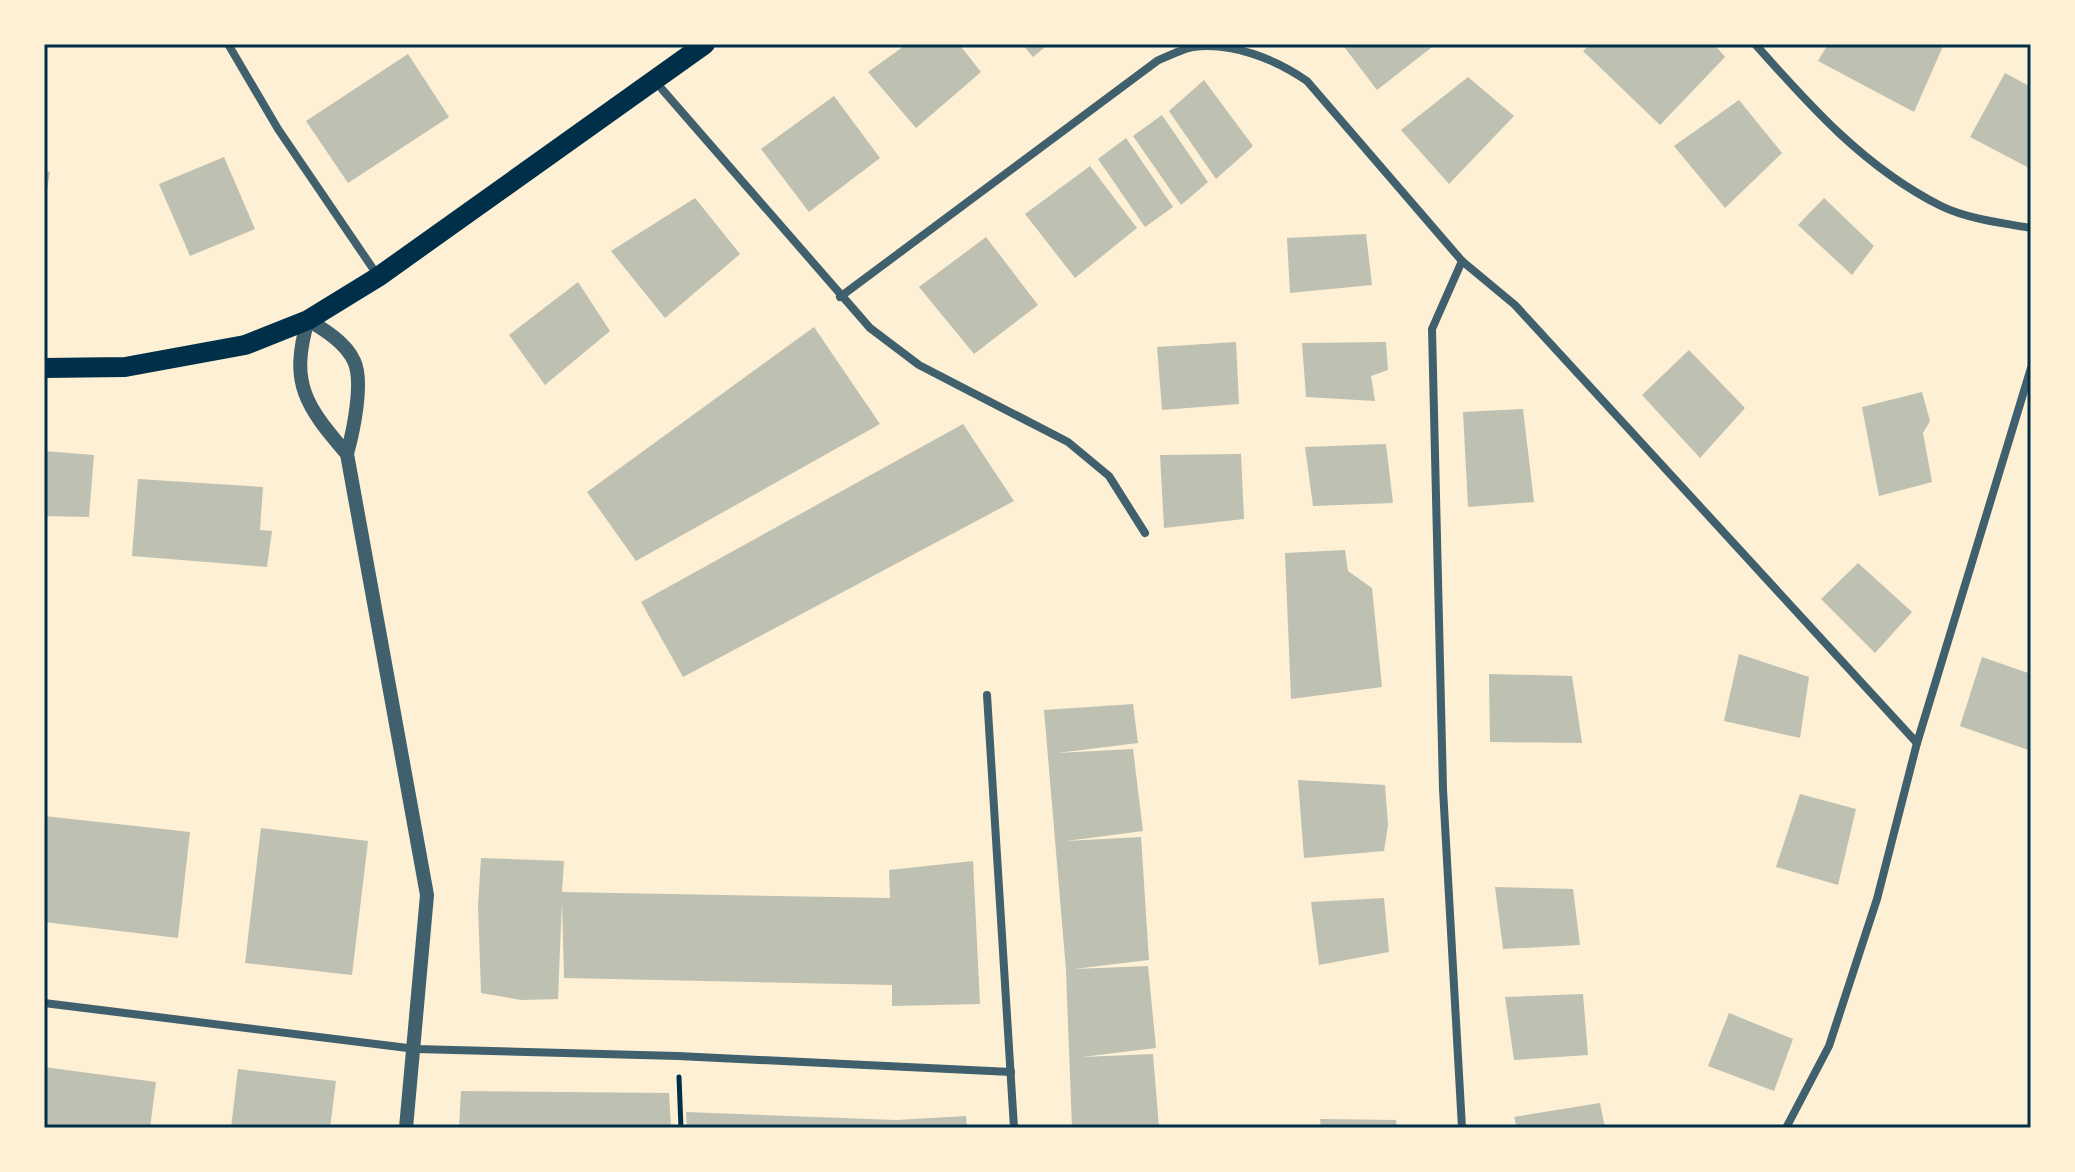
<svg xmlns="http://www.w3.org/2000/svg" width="2075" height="1172" font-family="Poppins,sans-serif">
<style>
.building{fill:#bec0b2}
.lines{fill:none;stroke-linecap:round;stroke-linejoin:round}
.path{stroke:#003049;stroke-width:5}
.minor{stroke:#3f606c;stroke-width:8}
.tertiary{stroke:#3f606c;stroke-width:14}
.primary{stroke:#003049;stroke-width:20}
.neatline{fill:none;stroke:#003049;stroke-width:3}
</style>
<rect width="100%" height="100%" fill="#fdf0d5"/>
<!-- building -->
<g class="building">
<path d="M907,44H959L981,72L916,128L868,72Z"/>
<path d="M1022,44H1049L1033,57Z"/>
<path d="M1342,44H1436L1377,90Z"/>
<path d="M1591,44H1714L1725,57L1660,125L1583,51Z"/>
<path d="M1828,44H1944L1914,112L1818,61Z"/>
<path d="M408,54L449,117L348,183L306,121Z"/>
<path d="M2005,73L2031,87V169L1970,137Z"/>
<path d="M1468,77L1514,116L1449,184L1401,130Z"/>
<path d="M1204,80L1253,146L1216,179L1169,111Z"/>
<path d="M834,96L880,158L809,212L761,149Z"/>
<path d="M1739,100L1782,153L1725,208L1674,146Z"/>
<path d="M1162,115L1208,182L1181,205L1133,136Z"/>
<path d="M1126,138L1173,207L1145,227L1098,159Z"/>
<path d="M224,157L255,229L190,256L159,184Z"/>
<path d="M1090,166L1137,228L1075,278L1025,214Z"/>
<path d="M44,171L50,172L46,196H44Z"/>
<path d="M695,198L740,254L665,318L611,251Z"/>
<path d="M1824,198L1874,246L1852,275L1798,225Z"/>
<path d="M1366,234L1372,285L1290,293L1287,238Z"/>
<path d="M986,237L1038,305L974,354L919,287Z"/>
<path d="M578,282L610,331L545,385L509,335Z"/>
<path d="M814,327L880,424L636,561L587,492Z"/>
<path d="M1236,342L1239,404L1162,410L1157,347Z"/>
<path d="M1386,342L1388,370L1371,376L1375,401L1306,397L1302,343Z"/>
<path d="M1689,350L1745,408L1700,458L1642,395Z"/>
<path d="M1922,392L1930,421L1923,433L1932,482L1879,496L1862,407Z"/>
<path d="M1523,409L1534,502L1468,507L1463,412Z"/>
<path d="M963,424L1014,501L683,677L641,602Z"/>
<path d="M1386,444L1393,503L1313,506L1305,447Z"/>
<path d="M44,451L94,455L89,517L44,516Z"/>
<path d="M1241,454L1244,519L1164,528L1160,455Z"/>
<path d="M138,479L263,487L260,530L272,531L267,567L132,556Z"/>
<path d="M1345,550L1348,571L1372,588L1382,687L1291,699L1285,553Z"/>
<path d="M1858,563L1912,612L1875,653L1821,599Z"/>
<path d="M1739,654L1809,677L1800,738L1724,721Z"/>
<path d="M1982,657L2031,674V751L1960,726Z"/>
<path d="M1489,674L1572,676L1582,743L1490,742Z"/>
<path d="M1133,704L1138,743L1057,753L1133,749L1143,831L1066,841L1141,837L1149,960L1074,969L1148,966L1156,1048L1082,1057L1153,1054L1159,1128H1072L1066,970L1044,710Z"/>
<path d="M1298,780L1385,785L1388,825L1384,851L1304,858Z"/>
<path d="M1800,794L1856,809L1838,885L1776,867Z"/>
<path d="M44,816L190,832L178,938L44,922Z"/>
<path d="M261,828L368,841L352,975L245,963Z"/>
<path d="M481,858L564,861L562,892L890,898L889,870L973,861L980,1004L892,1006V985L564,978L562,901L558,999L521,1000L481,993L478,905Z"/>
<path d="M1495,887L1573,889L1580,945L1503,949Z"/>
<path d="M1384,898L1389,952L1319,965L1311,902Z"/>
<path d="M1583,994L1588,1055L1514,1060L1505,997Z"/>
<path d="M1729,1013L1793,1039L1774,1091L1708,1066Z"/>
<path d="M44,1067L156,1082L150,1128H44Z"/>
<path d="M238,1069L336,1081L330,1128H231Z"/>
<path d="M461,1091L669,1093L671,1128H459Z"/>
<path d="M1600,1103L1605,1128H1517L1514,1117Z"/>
<path d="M686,1112L896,1120L966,1116L967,1128H687Z"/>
<path d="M1320,1119L1396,1120L1397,1128H1321Z"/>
</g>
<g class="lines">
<!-- path -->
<path class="path" d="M679,1077L681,1128"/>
<!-- minor -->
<g class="minor">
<path d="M228,44L278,129L378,276"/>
<path d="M1755,44C1810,106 1865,168 1941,206C1968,219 2001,223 2031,228"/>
<path d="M654,80L870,328L919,365L1068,442L1109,476L1145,533"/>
<path d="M1462,261L1432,329L1443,789L1462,1128"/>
<path d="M840,297L1157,61C1168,56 1182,49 1193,47C1233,42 1275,59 1307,81L1462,261L1515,305L1917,743"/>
<path d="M987,695L1014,1128"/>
<path d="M44,1003L416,1049L678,1056L1011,1072"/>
<path d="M1786,1128L1829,1046L1877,899L1917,743L2031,368"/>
</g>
<!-- tertiary -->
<path class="tertiary" d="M347,454C306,406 289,384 308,320C325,330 346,343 354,361C364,382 353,432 347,454L427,895L406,1128"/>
<!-- primary -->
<path class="primary" d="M44,368L125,367L245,345L308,320L378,277L705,44"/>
</g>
<!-- border -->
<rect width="2075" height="1172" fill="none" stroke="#fdf0d5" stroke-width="92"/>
<rect x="46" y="46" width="1983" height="1080" class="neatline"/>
</svg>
